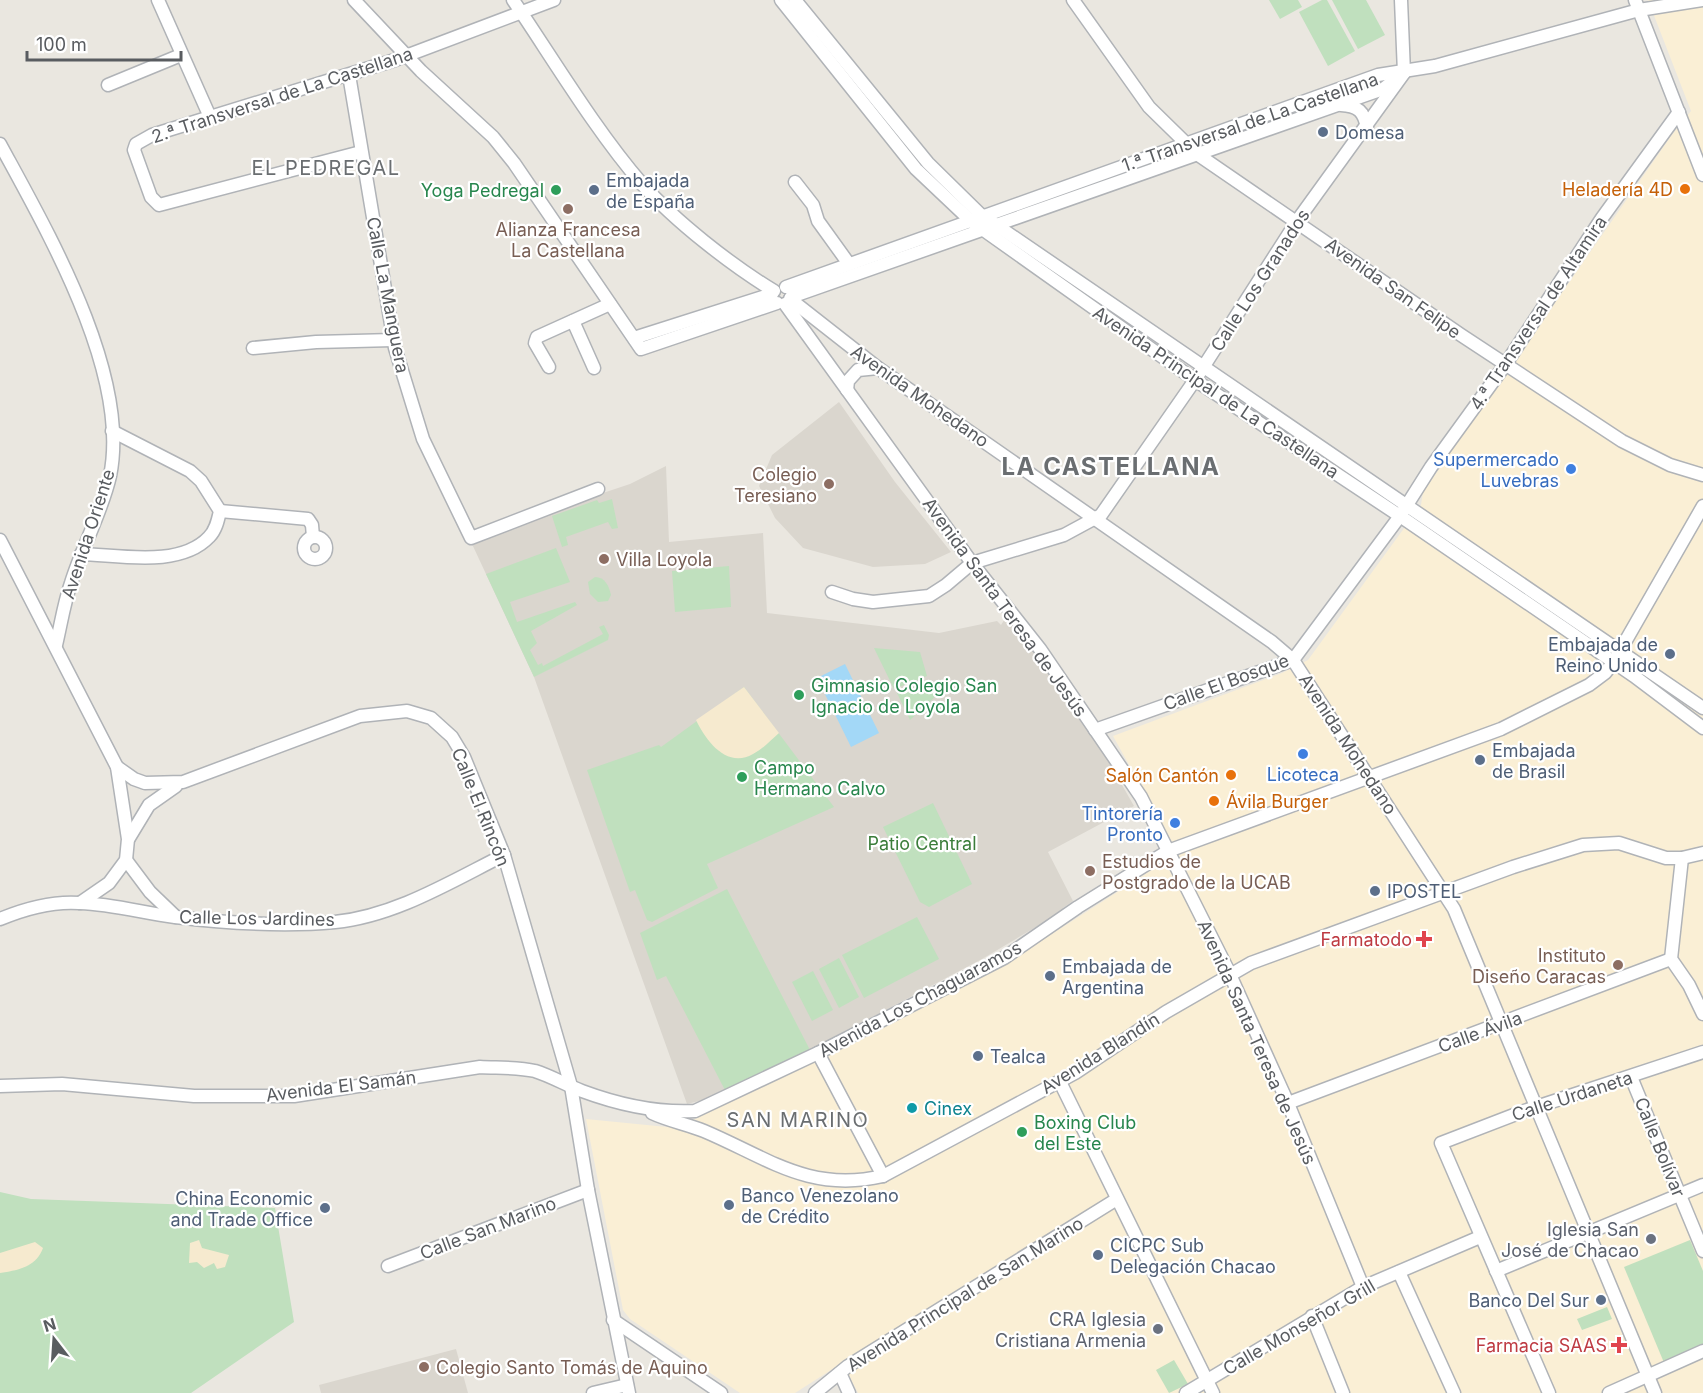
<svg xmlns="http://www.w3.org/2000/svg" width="1703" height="1393" font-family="Inter,sans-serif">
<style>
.commercial{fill:#faefd5}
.education{fill:#dad6ce}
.green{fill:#c0e0be}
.sand{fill:#f6eacf}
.water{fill:#a3d8f7}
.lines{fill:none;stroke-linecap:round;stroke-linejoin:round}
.minor-casing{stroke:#b0b3b7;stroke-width:15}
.minor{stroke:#fff;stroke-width:12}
.service-dot{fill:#5c6f8a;stroke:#fff;stroke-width:2}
.food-dot{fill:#e8710a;stroke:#fff;stroke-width:2}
.leisure-dot{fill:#2e9e5b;stroke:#fff;stroke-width:2}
.education-dot{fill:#8d6e63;stroke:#fff;stroke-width:2}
.shop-dot{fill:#3f7fe0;stroke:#fff;stroke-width:2}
.health-dot{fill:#e0444e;stroke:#fff;stroke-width:2}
.culture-dot{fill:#0f9aa8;stroke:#fff;stroke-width:2}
.worship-dot{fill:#6b7280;stroke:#fff;stroke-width:2}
.labels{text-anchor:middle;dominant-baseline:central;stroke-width:4.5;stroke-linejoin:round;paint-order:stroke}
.street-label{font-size:18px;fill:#595c60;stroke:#fff}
.service-label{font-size:18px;fill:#4e5e75;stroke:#fff;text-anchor:start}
.food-label{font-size:18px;fill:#c56008;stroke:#fff;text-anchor:end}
.leisure-label{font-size:18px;fill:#27864d;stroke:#fff;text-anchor:start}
.education-label{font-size:18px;fill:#785e54;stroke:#fff;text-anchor:start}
.shop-label{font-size:18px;fill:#366cbe;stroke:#fff;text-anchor:end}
.park-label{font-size:18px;fill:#3b7d3a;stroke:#fff}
.health-label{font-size:18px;fill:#be3a42;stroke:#fff;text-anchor:end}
.culture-label{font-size:18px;fill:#0d838f;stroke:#fff;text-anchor:start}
.worship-label{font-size:18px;fill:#5b616d;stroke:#fff;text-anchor:end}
.neighbourhood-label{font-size:20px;letter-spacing:1.5px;fill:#6a6e71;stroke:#fff}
.district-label{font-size:24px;font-weight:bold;letter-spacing:1.5px;fill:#6a6e71;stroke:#fff}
</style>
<rect width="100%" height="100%" fill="#eae7e0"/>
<!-- commercial -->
<path class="commercial" d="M1648,0H1703V1393H858L842,1363L795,1393H740L630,1319L623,1310L586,1119L677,1128L1005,964L1178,853L1113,736L1282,673L1308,660L1421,505L1423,492L1671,136L1691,111Z"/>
<!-- education -->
<g class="education">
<path d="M839,402L895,482L951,552L925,564L873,567L803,548L775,518L759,486L772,455Z"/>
<path d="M666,466L669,542L763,533L767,613L939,633L997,621L1001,625L1008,614L1106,757L1134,806L1048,852L1073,901L1063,908V911L982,959L727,1094L687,1104L534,677L472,544L543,513L630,484Z"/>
<path d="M456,1349L468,1393H321L319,1385Z"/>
</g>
<!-- green -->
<g class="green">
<path d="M1269,0H1298L1302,7L1280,19Z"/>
<path d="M1322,0H1327L1355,51L1328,66L1299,12Z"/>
<path d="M1332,0H1366L1385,35L1358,49Z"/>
<path d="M612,499L618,528L612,529L608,522L566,537L568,545L562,547L552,516L597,500L599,503Z"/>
<path d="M556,548L570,582L510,602L517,622L575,602L577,605L531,631L537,643L530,650L538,665L542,663L543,666L603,634L599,627L604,625L609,635L608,640L534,677L486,574Z"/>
<path d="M729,566L731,607L675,612L672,571Z"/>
<path d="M595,577C605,577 609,586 611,595L608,601L598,602L590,594L588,582Z"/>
<path d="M874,648L920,652L927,676L894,689Z"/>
<path d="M930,681L937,695L910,720L897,693Z"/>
<path d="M744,687L834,807L707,864L718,888L652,922L647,920L635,890L630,892L587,770L659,745L661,747Z"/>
<path d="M933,803L972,884L929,907L920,902L883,827Z"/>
<path d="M727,889L810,1050L727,1094L666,976L657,980L640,933Z"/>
<path d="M917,917L939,959L864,998L842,955Z"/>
<path d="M839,958L859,997L839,1008L819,969Z"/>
<path d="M813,971L833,1010L812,1021L792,982Z"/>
<path d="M0,1192L31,1199L275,1208L294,1322L191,1393H0Z"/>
<path d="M1690,1240L1703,1271V1349L1665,1365L1624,1267Z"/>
<path d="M1607,1307L1612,1319L1582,1330L1577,1319Z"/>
<path d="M1174,1360L1188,1384L1169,1393L1156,1370Z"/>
</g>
<!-- sand -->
<g class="sand">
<path d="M744,687L779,733C771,740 763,749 753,754C727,769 706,741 696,720Z"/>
<path d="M199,1240L202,1248L229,1255L225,1267L217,1269L214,1263L204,1268L197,1262L189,1263L190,1243Z"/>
<path d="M35,1242L43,1248C36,1267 19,1270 0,1273V1253Z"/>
</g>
<!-- water -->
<path class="water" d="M845,664L879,733L851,747L817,678Z"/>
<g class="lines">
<!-- minor casing -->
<g class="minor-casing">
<g id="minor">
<path d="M158,0L210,117"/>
<path d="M354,0L421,71L493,137L514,163L641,349L777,303"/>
<path d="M513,0C553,59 596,131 642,184C675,221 731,265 774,291"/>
<path d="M781,0L916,169L971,221L1195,380L1400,516L1634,676L1703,728"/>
<path d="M795,0L928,163L980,214L1703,708"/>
<path d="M1073,0L1149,107L1197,154L1461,335L1622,441L1670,465L1703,475"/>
<path d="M1401,0L1404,73"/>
<path d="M1635,0L1703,175"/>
<path d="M349,75L395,348L423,439L471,538L598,489"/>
<path d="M108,85L181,55"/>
<path d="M1341,105C1358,106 1364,111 1367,128"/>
<path d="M0,144C47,231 131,374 110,476C102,512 82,547 71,583C64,603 61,624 56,645"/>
<path d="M361,152L159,205L151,197L134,150L136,144L152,135L395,60L554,0"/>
<path d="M795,182L813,205L818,221L849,264"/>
<path d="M786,287L1378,75L1435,66L1639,10L1702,0"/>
<path d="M791,297L1383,89L1396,79"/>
<path d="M790,299L878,368L1272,642L1293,660L1454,909L1655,1393"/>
<path d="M785,304L972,563L1040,649L1141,797L1227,968L1287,1101L1363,1287"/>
<path d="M573,321L594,368"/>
<path d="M634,338L772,294"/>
<path d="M253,348L316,342L393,340"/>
<path d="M549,367L535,343L537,337L610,304"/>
<path d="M847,390L848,381L858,370L878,368"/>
<path d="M220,511L308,519L312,525L313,537"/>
<circle cx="315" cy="548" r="11"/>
<path d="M0,540L117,767L128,839L126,860L109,883L80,903"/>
<path d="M81,554C119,555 180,568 209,537C216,530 218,520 220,511L201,481L190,471L112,431"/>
<path d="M832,592L853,599L873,602L929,596L946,585L972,563L1064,535L1101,515L1195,380L1297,221L1404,73"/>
<path d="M1095,730L1293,660L1400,516L1431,467L1505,365L1602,218L1679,112"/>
<path d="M117,767L134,779L145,783L183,782L360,716L407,711L431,718L452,737L464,757L504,855L571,1086L588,1190L629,1393"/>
<path d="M129,838L149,805L176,786"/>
<path d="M1682,858L1671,959L1689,985L1703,1014"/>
<path d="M126,860L150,892L176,917"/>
<path d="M0,919C24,909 54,901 80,903C112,904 144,913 175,917C226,923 283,927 335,922C395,916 450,882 504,855"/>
<path d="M818,1053L883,1176"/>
<path d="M1631,1077L1703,1251"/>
<path d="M1060,1082L1213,1393"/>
<path d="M0,1086L62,1084L194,1096H294L480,1067C498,1068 518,1067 535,1071C551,1076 566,1085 582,1091C617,1104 657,1113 695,1111L818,1053L1004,958L1078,907L1168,851L1501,729L1589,685L1605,673L1613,663L1703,506"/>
<path d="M1288,1103L1671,959"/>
<path d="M652,1113C669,1121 687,1124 704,1131C768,1158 809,1193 883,1176L1075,1073L1166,1012L1251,963L1513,867L1583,845L1619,843L1666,858H1682L1703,853"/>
<path d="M388,1266L588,1190"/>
<path d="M1496,1271L1703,1185"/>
<path d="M1399,1272L1454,1393"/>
<path d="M1312,1316L1343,1393"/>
<path d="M613,1320L721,1393"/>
<path d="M840,1373L849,1393"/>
<path d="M593,1393L627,1385"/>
<path d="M815,1393L848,1366L1117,1199"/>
<path d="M1186,1393L1363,1287L1480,1237"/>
<path d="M1549,1393L1441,1143L1524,1111L1703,1052"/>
<path d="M1609,1393L1703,1351"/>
</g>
</g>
<!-- minor -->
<use href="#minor" class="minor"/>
</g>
<!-- markers -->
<g class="service-dot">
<circle cx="1323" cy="132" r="6"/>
<circle cx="594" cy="190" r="6"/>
<circle cx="1670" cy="654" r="6"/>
<circle cx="1480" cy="760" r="6"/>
<circle cx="1375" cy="891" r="6"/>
<circle cx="1050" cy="976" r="6"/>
<circle cx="978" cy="1056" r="6"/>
<circle cx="729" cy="1205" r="6"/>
<circle cx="325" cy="1208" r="6"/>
<circle cx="1098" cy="1255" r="6"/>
<circle cx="1601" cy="1300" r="6"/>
</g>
<g class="food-dot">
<circle cx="1685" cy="189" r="6"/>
<circle cx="1231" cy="775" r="6"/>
<circle cx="1214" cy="801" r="6"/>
</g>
<g class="leisure-dot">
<circle cx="556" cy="190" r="6"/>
<circle cx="799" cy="695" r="6"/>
<circle cx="742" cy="777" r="6"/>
<circle cx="1022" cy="1132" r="6"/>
</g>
<g class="education-dot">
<circle cx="568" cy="209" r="6"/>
<circle cx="829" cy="484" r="6"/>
<circle cx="604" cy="559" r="6"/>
<circle cx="1090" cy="871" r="6"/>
<circle cx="1618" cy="965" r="6"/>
<circle cx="424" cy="1367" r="6"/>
</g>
<g class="shop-dot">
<circle cx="1571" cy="469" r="6"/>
<circle cx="1303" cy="754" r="6"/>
<circle cx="1175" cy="823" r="6"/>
</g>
<g class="health-dot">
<path d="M1421 930h6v6h6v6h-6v6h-6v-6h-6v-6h6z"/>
<path d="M1616 1336h6v6h6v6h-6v6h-6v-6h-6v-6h6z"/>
</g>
<circle class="culture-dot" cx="912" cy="1108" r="6"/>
<g class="worship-dot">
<circle cx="1651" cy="1239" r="6"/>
<circle cx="1158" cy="1329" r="6"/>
</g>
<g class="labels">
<!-- street labels -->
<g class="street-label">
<text transform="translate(282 95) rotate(-18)">2.ª Transversal de La Castellana</text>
<text transform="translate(1250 122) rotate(-19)">1.ª Transversal de La Castellana</text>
<text transform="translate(1260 280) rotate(-57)">Calle Los Granados</text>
<text transform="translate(1393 288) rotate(35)">Avenida San Felipe</text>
<text transform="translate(388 295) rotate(79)">Calle La Manguera</text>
<text transform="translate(1538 313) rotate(-56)">4.ª Transversal de Altamira</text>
<text transform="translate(1216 392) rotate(34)">Avenida Principal de La Castellana</text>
<text transform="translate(920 396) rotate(35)">Avenida Mohedano</text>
<text transform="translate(88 534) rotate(-72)">Avenida Oriente</text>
<text transform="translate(1005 607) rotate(54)">Avenida Santa Teresa de Jesús</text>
<text transform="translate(1226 682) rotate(-20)">Calle El Bosque</text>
<text transform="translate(1348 744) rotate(57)">Avenida Mohedano</text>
<text transform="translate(481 807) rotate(68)">Calle El Rincón</text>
<text transform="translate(257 918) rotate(1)">Calle Los Jardines</text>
<text transform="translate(920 999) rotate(-28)">Avenida Los Chaguaramos</text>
<text transform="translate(1480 1032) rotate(-20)">Calle Ávila</text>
<text transform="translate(1257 1042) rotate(66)">Avenida Santa Teresa de Jesús</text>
<text transform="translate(1100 1053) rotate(-32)">Avenida Blandín</text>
<text transform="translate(341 1086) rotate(-7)">Avenida El Samán</text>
<text transform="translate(1572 1096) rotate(-18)">Calle Urdaneta</text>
<text transform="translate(1660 1147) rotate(68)">Calle Bolívar</text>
<text transform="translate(488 1228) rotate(-21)">Calle San Marino</text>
<text transform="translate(965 1294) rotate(-32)">Avenida Principal de San Marino</text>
<text transform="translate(1299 1327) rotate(-30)">Calle Monseñor Grill</text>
</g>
<!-- service labels -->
<g class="service-label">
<text x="1335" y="132">Domesa</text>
<text x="606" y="180">Embajada<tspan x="606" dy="21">de España</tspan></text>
<text x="1658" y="644" text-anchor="end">Embajada de<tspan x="1658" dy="21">Reino Unido</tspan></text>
<text x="1492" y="750">Embajada<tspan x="1492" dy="21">de Brasil</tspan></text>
<text x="1387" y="891">IPOSTEL</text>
<text x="1062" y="966">Embajada de<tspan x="1062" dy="21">Argentina</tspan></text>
<text x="990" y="1056">Tealca</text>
<text x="741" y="1195">Banco Venezolano<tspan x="741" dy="21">de Crédito</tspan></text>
<text x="313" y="1198" text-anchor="end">China Economic<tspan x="313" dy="21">and Trade Office</tspan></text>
<text x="1110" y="1245">CICPC Sub<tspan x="1110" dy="21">Delegación Chacao</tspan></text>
<text x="1589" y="1300" text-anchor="end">Banco Del Sur</text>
</g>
<!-- food labels -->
<g class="food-label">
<text x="1673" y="189">Heladería 4D</text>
<text x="1219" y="775">Salón Cantón</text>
<text x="1226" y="801" text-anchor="start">Ávila Burger</text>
</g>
<!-- leisure labels -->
<g class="leisure-label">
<text x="544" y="190" text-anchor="end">Yoga Pedregal</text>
<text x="811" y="685">Gimnasio Colegio San<tspan x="811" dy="21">Ignacio de Loyola</tspan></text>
<text x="754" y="767">Campo<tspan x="754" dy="21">Hermano Calvo</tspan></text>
<text x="1034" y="1122">Boxing Club<tspan x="1034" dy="21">del Este</tspan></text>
</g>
<!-- education labels -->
<g class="education-label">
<text x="568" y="229" text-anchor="middle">Alianza Francesa<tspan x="568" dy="21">La Castellana</tspan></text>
<text x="817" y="474" text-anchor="end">Colegio<tspan x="817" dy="21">Teresiano</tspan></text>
<text x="616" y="559">Villa Loyola</text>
<text x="1102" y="861">Estudios de<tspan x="1102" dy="21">Postgrado de la UCAB</tspan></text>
<text x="1606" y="955" text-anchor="end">Instituto<tspan x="1606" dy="21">Diseño Caracas</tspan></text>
<text x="436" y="1367">Colegio Santo Tomás de Aquino</text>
</g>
<!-- shop labels -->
<g class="shop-label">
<text x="1559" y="459">Supermercado<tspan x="1559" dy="21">Luvebras</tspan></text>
<text x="1303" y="774" text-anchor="middle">Licoteca</text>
<text x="1163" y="813">Tintorería<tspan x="1163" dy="21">Pronto</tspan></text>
</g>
<!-- park labels -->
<g class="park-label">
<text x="922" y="843">Patio Central</text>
</g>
<!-- health labels -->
<g class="health-label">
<text x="1412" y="939">Farmatodo</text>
<text x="1607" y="1345">Farmacia SAAS</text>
</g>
<!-- culture labels -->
<g class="culture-label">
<text x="924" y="1108">Cinex</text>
</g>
<!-- worship labels -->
<g class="worship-label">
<text x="1639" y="1229">Iglesia San<tspan x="1639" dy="21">José de Chacao</tspan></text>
<text x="1146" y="1319">CRA Iglesia<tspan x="1146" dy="21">Cristiana Armenia</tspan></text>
</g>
<!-- neighbourhood labels -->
<g class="neighbourhood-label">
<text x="326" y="168">EL PEDREGAL</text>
<text x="798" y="1120">SAN MARINO</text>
</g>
<!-- district labels -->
<g class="district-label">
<text x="1111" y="466">LA CASTELLANA</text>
</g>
</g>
<!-- north arrow -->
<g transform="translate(54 1339) rotate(343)" stroke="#ffffff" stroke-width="4.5" paint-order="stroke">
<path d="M0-4.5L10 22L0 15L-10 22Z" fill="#595c60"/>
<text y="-9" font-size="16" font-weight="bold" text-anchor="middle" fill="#595c60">N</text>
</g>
<!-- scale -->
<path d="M27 51v9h154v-9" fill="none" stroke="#595c60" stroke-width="3"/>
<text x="36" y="51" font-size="18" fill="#595c60" stroke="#ffffff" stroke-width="4.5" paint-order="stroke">100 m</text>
</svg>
